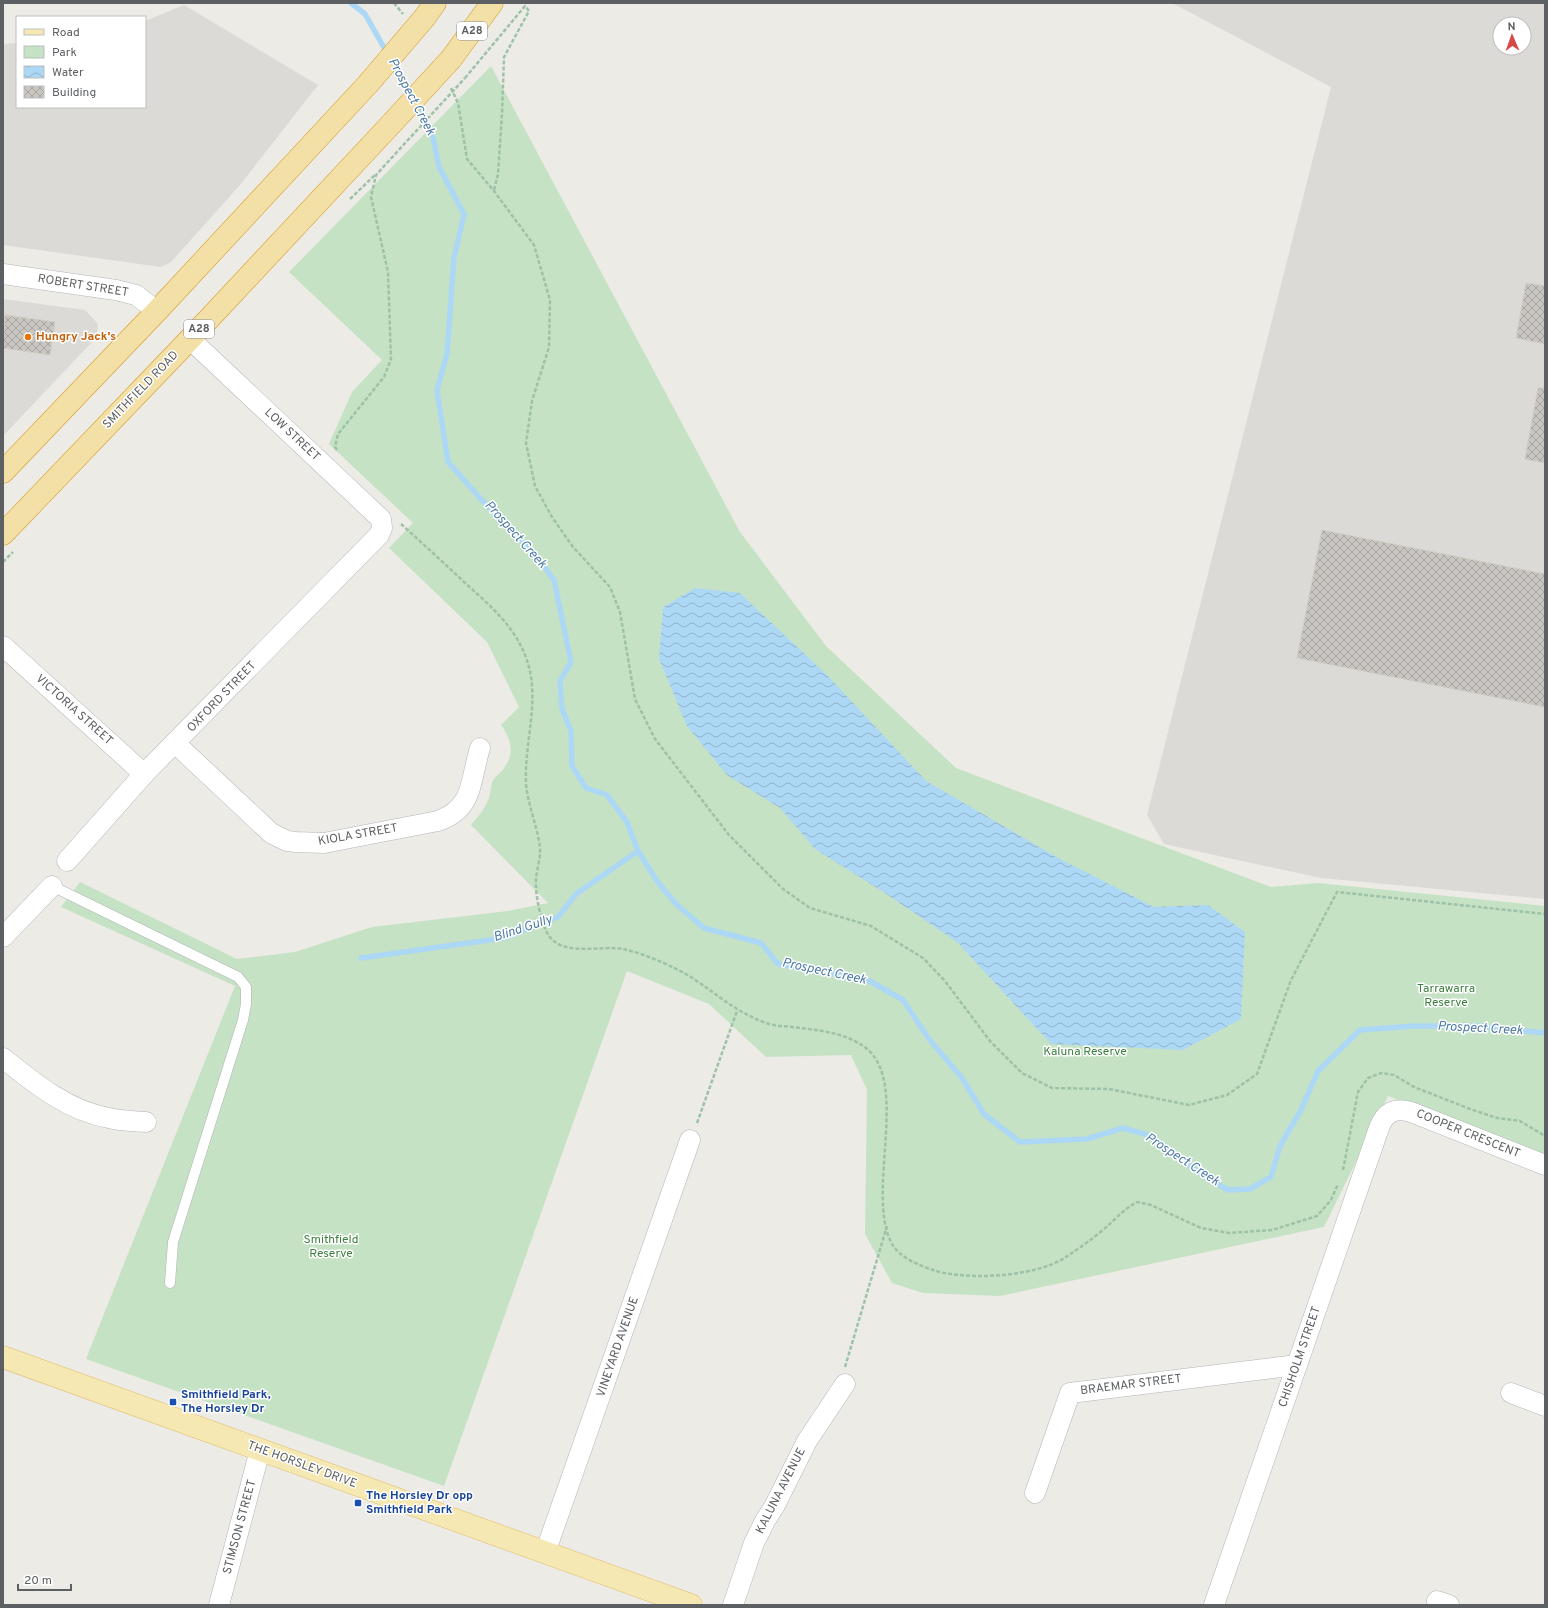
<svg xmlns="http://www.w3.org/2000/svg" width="1548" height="1608" font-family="Overpass,sans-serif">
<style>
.industrial{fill:#dcdad7;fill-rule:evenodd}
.green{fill:#c5e2c4}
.water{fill:url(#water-waves)}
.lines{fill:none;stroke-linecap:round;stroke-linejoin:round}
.stream{stroke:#add8f5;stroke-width:5.5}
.building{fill:url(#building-cross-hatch);stroke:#d1cdc4}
.service-casing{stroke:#b2b5b8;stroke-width:11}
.minor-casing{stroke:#b2b5b8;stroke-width:21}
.primary-casing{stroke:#e1bc6b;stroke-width:23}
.trunk-casing{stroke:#d7961b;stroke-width:23}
.path{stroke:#9ec2a7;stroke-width:2.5;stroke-dasharray:4 2;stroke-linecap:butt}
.service{stroke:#fff;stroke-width:10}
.minor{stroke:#fff;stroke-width:20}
.primary{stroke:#f5e8b2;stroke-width:22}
.trunk{stroke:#f2e0a6;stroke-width:22}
.trunk-bridge-casing{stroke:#d7961b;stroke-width:23;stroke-linecap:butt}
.path-bridge{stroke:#9ec2a7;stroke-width:2.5;stroke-dasharray:4 2;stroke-linecap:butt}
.trunk-bridge{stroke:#f2e0a6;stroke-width:22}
.food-dot{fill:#e8710a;stroke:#fff;stroke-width:1.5}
.transit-dot{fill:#1a4fb4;stroke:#fff;stroke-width:1.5}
.labels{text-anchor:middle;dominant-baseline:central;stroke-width:3;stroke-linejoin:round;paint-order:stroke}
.shield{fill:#fff;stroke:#8e9092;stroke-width:1}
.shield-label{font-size:11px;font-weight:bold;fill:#5d6063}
.street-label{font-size:12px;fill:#5d6063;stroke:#fff}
.food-label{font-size:12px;font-weight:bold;fill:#c56008;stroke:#fff;text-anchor:start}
.park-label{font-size:12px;fill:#3f8040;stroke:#fff}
.transit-label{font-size:12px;font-weight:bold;fill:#164399;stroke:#fff;text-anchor:start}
.water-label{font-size:13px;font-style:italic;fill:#4c7aa5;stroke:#fff}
</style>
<defs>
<pattern id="water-waves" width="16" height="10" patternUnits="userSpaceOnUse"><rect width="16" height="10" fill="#add8f5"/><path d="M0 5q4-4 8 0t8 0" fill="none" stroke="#90b3ca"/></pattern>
<pattern id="building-cross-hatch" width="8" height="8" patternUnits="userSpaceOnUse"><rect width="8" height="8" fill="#c9c6c1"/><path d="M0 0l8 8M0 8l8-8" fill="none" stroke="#a6a4a0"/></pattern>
</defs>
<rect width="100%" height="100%" fill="#edebe5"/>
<!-- industrial -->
<g class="industrial">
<path d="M1172,3H1545V899L1321,878L1164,844L1147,815L1331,87ZM1500,24H1524V48H1500Z"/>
<path d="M184,5L318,85L240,185L171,262L161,267L3,245V44L17,43V107H145V21Z"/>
<path d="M3,299L85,310L98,324L97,333L91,343L3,436Z"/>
</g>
<!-- green -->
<path class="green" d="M491,66L740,532L826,646L956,768L1271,887L1318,883L1545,906V1157L1388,1096L1324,1227L1000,1296L923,1293L892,1283L865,1234L867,1090L851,1055L766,1057L709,1004L627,971L444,1486L86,1359L235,986L61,907L80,882L237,959L295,952L372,927L508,911L548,903L471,825C479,816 487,806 490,794C491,790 491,786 492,782C495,776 501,773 504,768C515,754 511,738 501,725L519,707L487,642L389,548L413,523L329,444L352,392L382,360L289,272Z"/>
<!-- water -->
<path class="water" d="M695,588L740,593L828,676L926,781L1060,859L1154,907L1208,905L1245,932L1241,1019L1183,1050L1051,1044L958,943L885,893L815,849L780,808L727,775L687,726L659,659L663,607Z"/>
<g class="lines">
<!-- stream -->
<g class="stream">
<path d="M351,3L365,14L387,53"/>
<path d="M393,62L411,95"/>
<path d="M416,104L432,132L439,167L464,214L454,258L447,354L437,390L448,462L489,508L536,555L554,580L571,662L560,681L562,709L571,731L572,766L586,788L607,795L627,822L638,851L657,881L676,904L704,928L761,943L778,964L866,979L903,1000L929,1039L962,1078L984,1114L1020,1142L1087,1139L1123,1128L1151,1136L1205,1177L1228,1190L1250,1189L1271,1177L1280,1146L1301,1110L1318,1071L1360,1030L1413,1026H1481L1545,1033"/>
<path d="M361,958L504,938L558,917L576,894L638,851"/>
</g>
</g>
<!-- building -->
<g class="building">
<path d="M1526,283L1545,286V344L1516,338Z"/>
<path d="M5,315L55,322L50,355L3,348Z"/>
<path d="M1538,388H1545V463L1525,459Z"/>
<path d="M1322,530L1545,574V707L1297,658Z"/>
</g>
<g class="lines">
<!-- service casing -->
<g class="service-casing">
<path id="service" d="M52,886L238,977L246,987V1004L243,1020L173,1242L170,1283"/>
</g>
<!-- minor casing -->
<g class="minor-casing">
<g id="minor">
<path d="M3,274L116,290L136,295L157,311"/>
<path d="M3,646L144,774"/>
<path d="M176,744L271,833L287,841L296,842L324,843L438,821C475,808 470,779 480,748"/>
<path d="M67,861L144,774L379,535L382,528L381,519L190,339"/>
<path d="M3,937L52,886"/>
<path d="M3,1058C34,1083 68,1111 109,1118C121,1121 133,1121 146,1122"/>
<path d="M1511,1393L1545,1406"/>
<path d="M1035,1493L1070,1393L1297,1365"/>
<path d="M545,1553L690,1140"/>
<path d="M1437,1601L1449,1605"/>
<path d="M219,1605L260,1450"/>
<path d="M733,1605L754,1543L765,1521L775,1505L807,1441L845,1384"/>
<path d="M1214,1605L1379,1128C1385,1112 1395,1107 1411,1112L1545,1165"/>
</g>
</g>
<!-- primary casing -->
<g class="primary-casing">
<path id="primary" d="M3,1357L691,1605"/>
</g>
<!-- trunk casing -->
<g class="trunk-casing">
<g id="trunk">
<path d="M425,17L435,3"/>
<path d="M451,59L492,3"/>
<path d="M3,472L157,311L368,84"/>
<path d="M3,534L190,339L393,122"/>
</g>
</g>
<!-- path -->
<g class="path">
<path d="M394,3L403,14"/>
<path d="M465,78L525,6L529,11L504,57L502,114L498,174L494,190"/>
<path d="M451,88L458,103L467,159L494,191L534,245L550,300L549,347L532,401L526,443L535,486L552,517L573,547L610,587L620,612L635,699L655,739L729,835L783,889L810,908L871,926L923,958L945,981L990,1041L1022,1073L1052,1088L1109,1089L1189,1105L1227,1095L1257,1074L1291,980L1337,892L1545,914"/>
<path d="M350,199L375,175"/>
<path d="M337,450L335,447L338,434L384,377L391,359L388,272L371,197L376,175L407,141"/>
<path d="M401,524C422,543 443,562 463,581C487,603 513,624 525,655C542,697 524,740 526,784C528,805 537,826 540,847C541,860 535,873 536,886C536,898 542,926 549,936C564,957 602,945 623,949C646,954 675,967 694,979C719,996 738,1013 766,1023C774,1026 783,1026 792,1027C817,1030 845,1032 866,1048C910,1083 866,1191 891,1242C898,1257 918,1265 933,1270C967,1281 1036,1277 1066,1257C1078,1249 1091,1240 1103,1230C1116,1219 1121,1211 1137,1202L1151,1205L1201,1228L1229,1233L1272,1230L1317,1216L1331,1200L1338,1184"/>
<path d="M3,562L13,552"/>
<path d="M697,1123L737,1011"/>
<path d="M1343,1170L1358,1092L1368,1078L1381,1073L1394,1075L1414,1087L1470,1109L1497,1118L1520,1121L1545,1136"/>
<path d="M845,1367L887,1226"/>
</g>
<!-- service -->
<use href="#service" class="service"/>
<!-- minor -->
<use href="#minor" class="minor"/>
<!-- primary -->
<use href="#primary" class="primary"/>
<!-- trunk -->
<use href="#trunk" class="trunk"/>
<!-- trunk-bridge casing -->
<g class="trunk-bridge-casing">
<g id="trunk-bridge">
<path d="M368,84L425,17"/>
<path d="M393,122L451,59"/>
</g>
</g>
<!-- path-bridge -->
<path class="path-bridge" d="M407,141L465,78"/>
<!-- trunk-bridge -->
<use href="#trunk-bridge" class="trunk-bridge"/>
</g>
<!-- markers -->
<circle class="food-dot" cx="28" cy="337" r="4"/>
<g class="transit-dot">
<rect x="169" y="1398" width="8" height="8" rx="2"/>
<rect x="354" y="1499" width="8" height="8" rx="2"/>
</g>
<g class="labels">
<!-- shield labels -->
<g class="shield">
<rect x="457" y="22" width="30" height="18" rx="3"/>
<rect x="184" y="320" width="30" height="18" rx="3"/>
</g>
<g class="shield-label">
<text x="472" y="31">A28</text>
<text x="199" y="329">A28</text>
</g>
<!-- street labels -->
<g class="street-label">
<text transform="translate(83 286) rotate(9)">ROBERT STREET</text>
<text transform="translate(141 390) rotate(-46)">SMITHFIELD ROAD</text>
<text transform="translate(292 435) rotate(43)">LOW STREET</text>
<text transform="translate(222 697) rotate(-46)">OXFORD STREET</text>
<text transform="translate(74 710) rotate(42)">VICTORIA STREET</text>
<text transform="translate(358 835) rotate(-10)">KIOLA STREET</text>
<text transform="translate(1468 1134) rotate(22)">COOPER CRESCENT</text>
<text transform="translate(618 1347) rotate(-71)">VINEYARD AVENUE</text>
<text transform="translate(1300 1357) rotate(-71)">CHISHOLM STREET</text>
<text transform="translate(1131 1385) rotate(-7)">BRAEMAR STREET</text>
<text transform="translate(302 1465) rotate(20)">THE HORSLEY DRIVE</text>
<text transform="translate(781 1491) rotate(-63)">KALUNA AVENUE</text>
<text transform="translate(240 1527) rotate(-75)">STIMSON STREET</text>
</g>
<!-- food labels -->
<g class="food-label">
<text x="36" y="337">Hungry Jack's</text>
</g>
<!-- park labels -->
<g class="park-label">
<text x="1446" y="989">Tarrawarra<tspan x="1446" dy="14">Reserve</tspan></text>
<text x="1085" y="1052">Kaluna Reserve</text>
<text x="331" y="1240">Smithfield<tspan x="331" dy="14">Reserve</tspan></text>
</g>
<!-- transit labels -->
<g class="transit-label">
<text x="181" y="1395">Smithfield Park,<tspan x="181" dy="14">The Horsley Dr</tspan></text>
<text x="366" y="1496">The Horsley Dr opp<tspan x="366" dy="14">Smithfield Park</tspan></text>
</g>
<!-- water labels -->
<g class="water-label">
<text transform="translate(411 97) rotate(62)">Prospect Creek</text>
<text transform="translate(515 535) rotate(48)">Prospect Creek</text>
<text transform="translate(523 929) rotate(-18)">Blind Gully</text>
<text transform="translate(824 972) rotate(12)">Prospect Creek</text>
<text transform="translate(1480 1029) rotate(3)">Prospect Creek</text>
<text transform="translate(1182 1160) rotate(33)">Prospect Creek</text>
</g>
</g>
<!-- border -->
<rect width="1548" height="1608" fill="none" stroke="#5d6063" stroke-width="8"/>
<!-- legend -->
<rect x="16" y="16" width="130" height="92" fill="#ffffff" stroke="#bebfc1"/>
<rect x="24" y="29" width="20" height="6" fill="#f5e8b2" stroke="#bebfc1"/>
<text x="52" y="36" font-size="12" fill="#5d6063">Road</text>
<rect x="24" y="46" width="20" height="12" fill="#c5e2c4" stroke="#bebfc1"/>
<text x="52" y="56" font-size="12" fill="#5d6063">Park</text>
<rect x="24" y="66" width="20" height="12" fill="url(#water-waves)" stroke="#bebfc1"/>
<text x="52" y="76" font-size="12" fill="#5d6063">Water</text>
<rect x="24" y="86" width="20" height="12" fill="url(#building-cross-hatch)" stroke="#bebfc1"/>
<text x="52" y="96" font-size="12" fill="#5d6063">Building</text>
<!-- north arrow -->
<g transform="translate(1512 36) rotate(358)"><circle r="19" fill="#ffffff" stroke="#bebfc1"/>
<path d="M0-3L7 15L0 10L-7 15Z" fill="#d54a44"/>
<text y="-6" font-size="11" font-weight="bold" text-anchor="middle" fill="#5d6063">N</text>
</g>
<!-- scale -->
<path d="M18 1584v6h53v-6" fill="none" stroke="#5d6063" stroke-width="2"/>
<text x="24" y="1584" font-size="12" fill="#5d6063" stroke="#ffffff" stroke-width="3" paint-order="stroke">20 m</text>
</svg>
